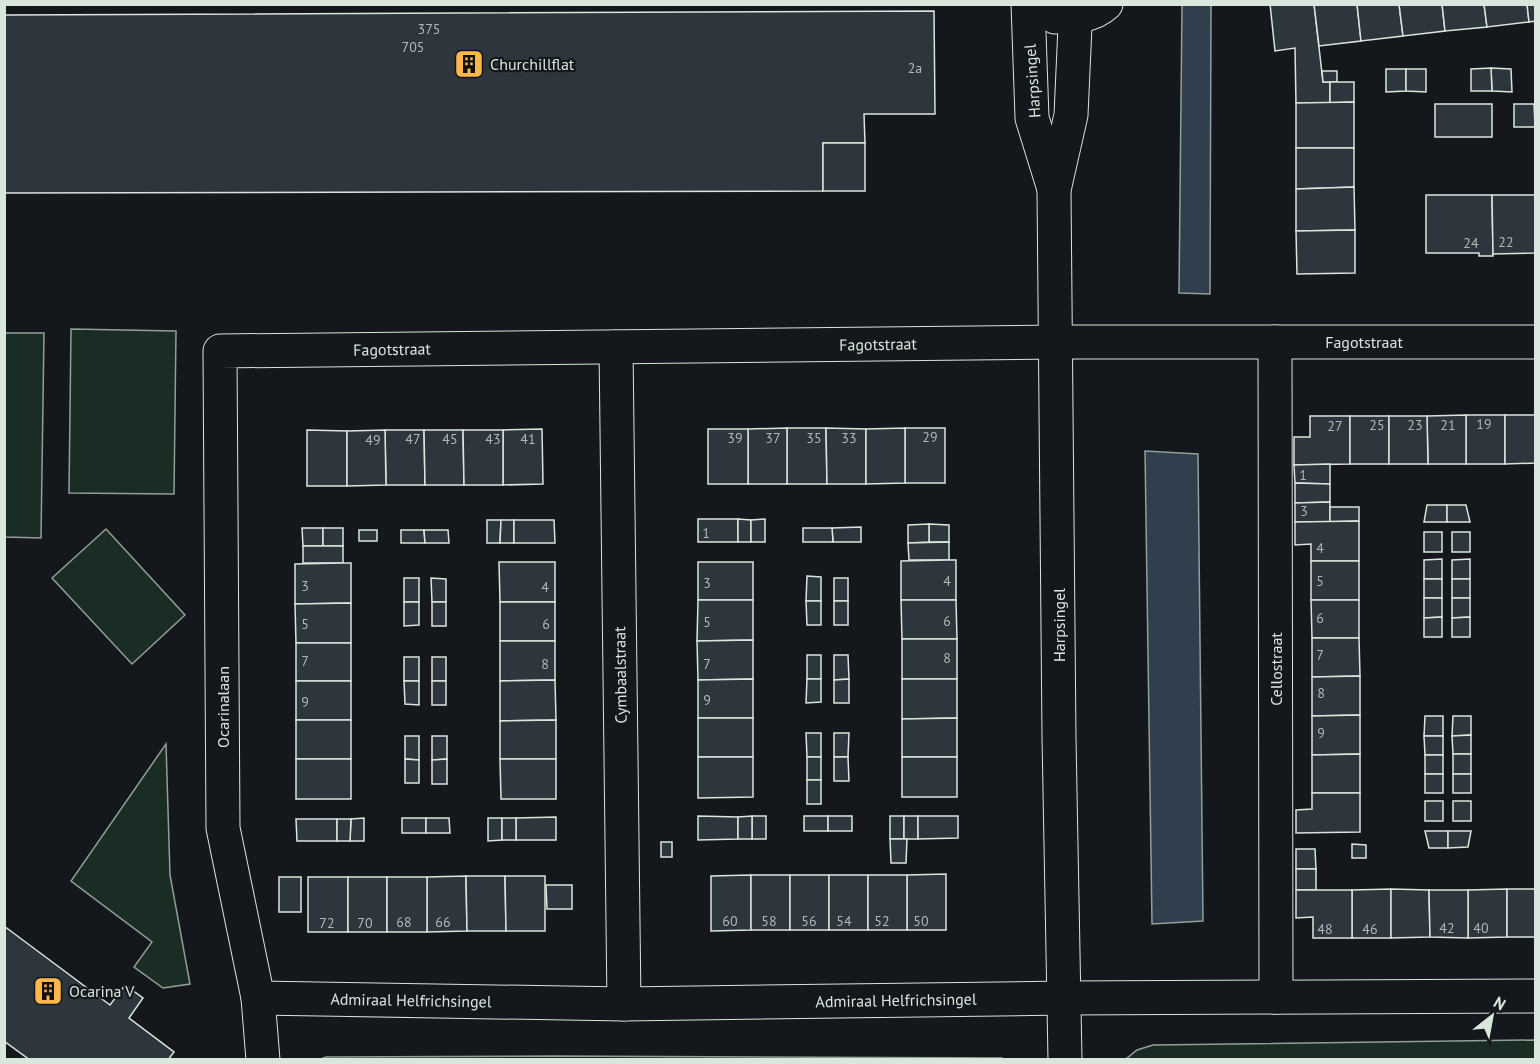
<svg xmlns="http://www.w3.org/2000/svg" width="1540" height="1064" font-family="'PT Sans',sans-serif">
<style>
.green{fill:#1a2d24;stroke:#939e99;stroke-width:1.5}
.water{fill:#2f3f4d;stroke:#939e99;stroke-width:1.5}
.building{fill:#2c363c;stroke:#d8e6dc;stroke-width:1.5}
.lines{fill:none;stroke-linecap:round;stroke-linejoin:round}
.minor-casing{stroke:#d8e6dc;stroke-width:35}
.minor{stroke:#14181c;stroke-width:33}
.labels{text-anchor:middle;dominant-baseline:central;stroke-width:4.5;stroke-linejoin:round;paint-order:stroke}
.number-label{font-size:14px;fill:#adbab4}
.poi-label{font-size:16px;fill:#d8e6dc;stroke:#14181c;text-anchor:start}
.street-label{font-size:16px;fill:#d8e6dc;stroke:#14181c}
</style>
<rect width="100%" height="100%" fill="#14181c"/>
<!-- green -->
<g class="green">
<path d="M71,329L176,331L174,494L69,493Z"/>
<path d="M5,333H44L41,538L5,537Z"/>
<path d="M106,529L185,615L132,664L52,578Z"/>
<path d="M166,744L170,875L190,984L163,988L134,967L152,942L71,881Z"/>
<path d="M1535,1040V1060L1126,1059L1137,1050L1153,1045Z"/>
<path d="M555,1056L1002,1058V1059H321L326,1057Z"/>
</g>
<!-- water -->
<g class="water">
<path d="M1182,5H1211L1210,294L1179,293Z"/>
<path d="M1145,451L1198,454L1203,921L1152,924Z"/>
</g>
<!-- building -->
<g class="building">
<path d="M1270,4H1314L1323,82H1330V103H1296L1295,48L1275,51Z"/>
<path d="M1314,4H1357L1361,41L1319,46Z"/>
<path d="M1357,4H1399L1403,36L1361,41Z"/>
<path d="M1399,4H1442L1445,31L1403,36Z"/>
<path d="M1442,4H1484L1487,27L1445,31Z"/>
<path d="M1484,4H1527L1529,22L1487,27Z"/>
<path d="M1527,4H1536V21L1529,22Z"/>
<path d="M934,11L935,114H864L865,143H823V191L4,193V15Z"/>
<path d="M1491,68L1511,69L1512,92L1492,91Z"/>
<path d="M1491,68L1492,91H1471V69Z"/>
<path d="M1386,69H1406V91L1386,92Z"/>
<path d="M1406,69H1426V92L1406,91Z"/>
<path d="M1322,71H1337V82H1323Z"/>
<path d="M1330,82H1354V102L1330,103Z"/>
<path d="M1354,102V148H1296V103Z"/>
<rect x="1435" y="104" width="57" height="33"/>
<path d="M1514,104H1534L1535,127H1514Z"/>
<rect x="823" y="143" width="42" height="48"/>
<path d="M1296,148H1354V187L1296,189Z"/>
<path d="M1354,187L1355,230L1296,231V189Z"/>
<path d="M1426,195H1492L1493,256H1479V253H1426Z"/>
<path d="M1492,195H1535V253L1493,254Z"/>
<path d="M1355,230V273L1297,274L1296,231Z"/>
<rect x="1466" y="415" width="39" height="49"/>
<path d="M1466,415V464H1428L1427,416Z"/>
<path d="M1505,415H1536V463L1505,464Z"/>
<path d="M1310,416H1350V464L1294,465V437H1310Z"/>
<rect x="1350" y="416" width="39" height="48"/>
<path d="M1389,416H1427L1428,464H1389Z"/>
<path d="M787,428H826L827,484H787Z"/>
<path d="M787,428V484H748V429Z"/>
<path d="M826,428L866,429V484H827Z"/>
<rect x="905" y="428" width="40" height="55"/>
<path d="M905,428V483L866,484V429Z"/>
<path d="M542,429L543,484L503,485V430Z"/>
<rect x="708" y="429" width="40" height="55"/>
<path d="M307,430L347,431V486H307Z"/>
<path d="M385,430H424L425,485H386Z"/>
<path d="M385,430L386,485L347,486V431Z"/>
<path d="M424,430H463L464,485H425Z"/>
<path d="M463,430H503V485H464Z"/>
<path d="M1330,464V484L1295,483L1294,465Z"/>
<path d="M1295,483L1330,484V502L1295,503Z"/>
<path d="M1330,502V522H1295V503Z"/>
<path d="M1427,505H1447V522H1424Z"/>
<path d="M1447,505H1466L1470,522H1447Z"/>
<path d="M1330,507H1359V521L1330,522Z"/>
<rect x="698" y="519" width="40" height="23"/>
<path d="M738,519L751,520V542H738Z"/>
<path d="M765,519V542H751V520Z"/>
<path d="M487,520H501L500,543H487Z"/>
<path d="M501,520H514V543H500Z"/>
<path d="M514,520H554L555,543H514Z"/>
<path d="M1359,521V561H1311V544L1295,545V522Z"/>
<path d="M929,524L949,525V542H929Z"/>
<path d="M929,524V542L908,543V525Z"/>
<path d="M861,527V542H833L832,528Z"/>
<path d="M302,528H323V546H303Z"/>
<rect x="323" y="528" width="20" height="18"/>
<path d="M803,528H832L833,542H803Z"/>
<rect x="359" y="530" width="18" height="11"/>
<path d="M401,530H424L425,543H401Z"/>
<path d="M424,530H448L449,543H425Z"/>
<rect x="1424" y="532" width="18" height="20"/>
<rect x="1452" y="532" width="18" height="20"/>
<path d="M949,542V560H909L908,543Z"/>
<rect x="303" y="546" width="40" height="17"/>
<path d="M1442,559V579H1424V560Z"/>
<path d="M1470,559V579H1452V560Z"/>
<path d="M949,560H956V600H901V561Z"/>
<rect x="1311" y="561" width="48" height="39"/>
<path d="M499,562H555V602H500Z"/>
<rect x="698" y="562" width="55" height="38"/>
<path d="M343,563H351V603L295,604V564Z"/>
<path d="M807,576L821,577V601H806Z"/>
<rect x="404" y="578" width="15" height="24"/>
<path d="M431,578L446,579V602H432Z"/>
<rect x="834" y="578" width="14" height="23"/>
<rect x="1424" y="579" width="18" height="19"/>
<rect x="1452" y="579" width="18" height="19"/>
<path d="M1424,598H1442V617L1424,618Z"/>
<path d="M1452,598H1470V617L1452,618Z"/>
<path d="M698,600H753V640L697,641Z"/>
<path d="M901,600H956L957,639H902Z"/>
<path d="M1311,600H1359V638H1312Z"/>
<path d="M806,601H821V625H807Z"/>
<rect x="834" y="601" width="14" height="24"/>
<path d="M404,602H419V625L404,626Z"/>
<rect x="432" y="602" width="14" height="24"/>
<rect x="500" y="602" width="55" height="39"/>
<path d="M351,603V643H296L295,604Z"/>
<path d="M1442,617V637H1424V618Z"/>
<path d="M1470,617V637H1452V618Z"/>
<path d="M1312,638H1359L1360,676L1312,677Z"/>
<rect x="902" y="639" width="55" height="40"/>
<path d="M753,640V679L698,680L697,641Z"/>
<path d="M500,641H555V680L500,681Z"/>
<rect x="296" y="643" width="55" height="38"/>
<rect x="807" y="655" width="14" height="24"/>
<path d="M834,655H848L849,679L834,680Z"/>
<rect x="404" y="657" width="15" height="24"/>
<rect x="432" y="657" width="14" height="24"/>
<path d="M1360,676V715L1312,716V677Z"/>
<path d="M753,679V718H698V680Z"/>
<path d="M807,679H821V702L806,703Z"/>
<path d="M849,679V703H834V680Z"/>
<path d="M902,679H957V718L902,719Z"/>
<path d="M555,680L556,720L500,721V681Z"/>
<rect x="296" y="681" width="55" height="39"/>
<path d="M404,681H419V705L405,704Z"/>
<rect x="432" y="681" width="14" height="24"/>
<path d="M1360,715V754L1312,755V716Z"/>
<path d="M1425,716H1443V736H1424Z"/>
<path d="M1453,716H1471V735L1452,736Z"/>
<rect x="698" y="718" width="55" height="39"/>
<path d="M957,718V757H902V719Z"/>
<rect x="296" y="720" width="55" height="39"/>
<path d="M556,720V759H500V721Z"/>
<path d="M806,733H821V757H807Z"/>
<path d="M834,733H849L848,757H834Z"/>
<path d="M1471,735V754H1453L1452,736Z"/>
<path d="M405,736H419V760L405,759Z"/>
<path d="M432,736H447V759L432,760Z"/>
<path d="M1424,736H1443V755H1425Z"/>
<path d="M1360,754V793H1312V755Z"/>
<rect x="1453" y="754" width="18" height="20"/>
<rect x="1425" y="755" width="18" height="19"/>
<path d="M698,757H753V797L698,798Z"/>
<rect x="807" y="757" width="14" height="23"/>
<path d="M834,757H848L849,781H834Z"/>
<rect x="902" y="757" width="55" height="40"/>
<rect x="296" y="759" width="55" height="40"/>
<path d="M405,759L419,760V783H405Z"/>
<path d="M447,759V784H432V760Z"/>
<path d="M500,759H556V799H501Z"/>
<rect x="1425" y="774" width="18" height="19"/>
<rect x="1453" y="774" width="18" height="19"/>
<rect x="807" y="780" width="14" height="24"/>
<path d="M1312,793H1360V832L1296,833V810L1312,809Z"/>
<rect x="1425" y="801" width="18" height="20"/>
<rect x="1453" y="801" width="18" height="20"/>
<path d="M698,816L738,817V839L698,840Z"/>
<rect x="752" y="816" width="14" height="23"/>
<path d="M752,816V839H738V817Z"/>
<rect x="804" y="816" width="24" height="15"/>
<rect x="828" y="816" width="24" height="15"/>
<rect x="890" y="816" width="14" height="23"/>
<rect x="904" y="816" width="14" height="23"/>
<path d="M918,816H958V838L918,839Z"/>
<path d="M556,817V840H516V818Z"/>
<path d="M364,818V841H350L351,819Z"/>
<rect x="402" y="818" width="24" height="15"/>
<path d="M426,818H449L450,833H426Z"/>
<path d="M488,818H502V840L488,841Z"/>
<rect x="502" y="818" width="14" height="22"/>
<path d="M296,819H337V841H297Z"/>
<path d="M337,819H351L350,841H337Z"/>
<path d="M1425,831H1448V848H1429Z"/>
<path d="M1448,831H1471L1468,847L1448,848Z"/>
<path d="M890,839H907L906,863H891Z"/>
<rect x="661" y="842" width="11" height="15"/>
<path d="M1352,844L1366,845V858H1352Z"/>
<path d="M1296,849H1315L1316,869H1296Z"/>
<rect x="1296" y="869" width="20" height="21"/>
<path d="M946,874V930H907V875Z"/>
<path d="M751,875V930L711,931V876Z"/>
<rect x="751" y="875" width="39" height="55"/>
<rect x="790" y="875" width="39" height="55"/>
<rect x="829" y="875" width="39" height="55"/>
<rect x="868" y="875" width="39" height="55"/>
<path d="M466,876L467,931L427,932V877Z"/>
<path d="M466,876H505L506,931H467Z"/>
<path d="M505,876H545V931H506Z"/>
<rect x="279" y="877" width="22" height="35"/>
<rect x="308" y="877" width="40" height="55"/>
<rect x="348" y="877" width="39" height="55"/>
<rect x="387" y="877" width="40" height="55"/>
<path d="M546,885H572V909H547Z"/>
<path d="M1391,889V938H1352V890Z"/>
<path d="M1391,889L1429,890L1430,937L1391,938Z"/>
<path d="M1507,889V937L1468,938V890Z"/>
<rect x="1507" y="889" width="29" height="48"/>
<path d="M1296,890H1352V938H1313V917L1296,918Z"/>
<path d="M1429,890H1468V938L1430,937Z"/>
<path d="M4,926L110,1005L125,985L143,998L129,1018L174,1052L168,1060H30L4,1041Z"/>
</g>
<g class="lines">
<!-- minor casing -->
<g class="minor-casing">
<g id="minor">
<path d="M1028,4L1032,118L1054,189"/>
<path d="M1055,17C1073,17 1092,17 1106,4"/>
<path d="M1275,342L1276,997"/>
<path d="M616,347L624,1004"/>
<path d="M258,998L624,1004L1065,998L1536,996"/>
<path d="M263,1060L258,998L223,828L220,351L1057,342H1536"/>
<path d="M1065,1060L1059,737L1054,190L1071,115L1076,4"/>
</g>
</g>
<!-- minor -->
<use href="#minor" class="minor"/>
</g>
<!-- icons -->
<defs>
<g id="building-square" transform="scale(1.5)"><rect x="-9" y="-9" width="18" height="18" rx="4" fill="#ffb74d" stroke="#14181c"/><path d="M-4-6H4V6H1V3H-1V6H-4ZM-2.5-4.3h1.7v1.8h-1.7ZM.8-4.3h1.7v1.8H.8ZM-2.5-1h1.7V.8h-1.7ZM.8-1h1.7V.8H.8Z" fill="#111"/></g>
</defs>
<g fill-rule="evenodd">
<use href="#building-square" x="469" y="64"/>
<use href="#building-square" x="48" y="991"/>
</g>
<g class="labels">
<!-- number labels -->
<g class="number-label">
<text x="429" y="29">375</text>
<text x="413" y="47">705</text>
<text x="915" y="68">2a</text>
<text x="1506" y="242">22</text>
<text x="1471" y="243">24</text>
<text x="1484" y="424">19</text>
<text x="1377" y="425">25</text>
<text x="1415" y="425">23</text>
<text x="1448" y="425">21</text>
<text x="1335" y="426">27</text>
<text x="930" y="437">29</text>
<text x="735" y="438">39</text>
<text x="773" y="438">37</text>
<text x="814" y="438">35</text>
<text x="849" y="438">33</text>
<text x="413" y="439">47</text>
<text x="450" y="439">45</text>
<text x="493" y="439">43</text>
<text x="528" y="439">41</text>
<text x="373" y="440">49</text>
<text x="1303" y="475">1</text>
<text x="1304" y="511">3</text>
<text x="706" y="533">1</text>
<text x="1320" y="548">4</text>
<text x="947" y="581">4</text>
<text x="1320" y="581">5</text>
<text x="707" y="583">3</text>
<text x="305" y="586">3</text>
<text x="545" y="587">4</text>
<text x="1320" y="618">6</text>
<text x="947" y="621">6</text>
<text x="707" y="622">5</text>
<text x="305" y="624">5</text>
<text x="546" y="624">6</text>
<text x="1320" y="655">7</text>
<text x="947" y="658">8</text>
<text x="305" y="661">7</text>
<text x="545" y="664">8</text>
<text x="707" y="664">7</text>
<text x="1321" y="693">8</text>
<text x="707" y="700">9</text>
<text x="305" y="702">9</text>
<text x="1321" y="733">9</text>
<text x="730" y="921">60</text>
<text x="769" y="921">58</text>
<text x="809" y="921">56</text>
<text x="844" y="921">54</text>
<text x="882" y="921">52</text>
<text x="921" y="921">50</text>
<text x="404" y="922">68</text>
<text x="443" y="922">66</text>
<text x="327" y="923">72</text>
<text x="365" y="923">70</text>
<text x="1447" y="928">42</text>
<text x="1481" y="928">40</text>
<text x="1325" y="929">48</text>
<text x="1370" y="929">46</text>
</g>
<!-- poi labels -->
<g class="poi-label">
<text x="490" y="64">Churchillflat</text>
<text x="69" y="991">Ocarina V</text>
</g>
<!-- street labels -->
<g class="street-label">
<text transform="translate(1032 81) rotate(-94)">Harpsingel</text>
<text x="1364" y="342">Fagotstraat</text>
<text transform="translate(878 344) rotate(-1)">Fagotstraat</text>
<text transform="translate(392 349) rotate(-1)">Fagotstraat</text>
<text transform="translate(1059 625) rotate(-90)">Harpsingel</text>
<text transform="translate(1276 669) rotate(-90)">Cellostraat</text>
<text transform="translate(620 675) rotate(-91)">Cymbaalstraat</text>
<text transform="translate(223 707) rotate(-90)">Ocarinalaan</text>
<text transform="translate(411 1000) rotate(1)">Admiraal Helfrichsingel</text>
<text transform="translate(896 1000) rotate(-1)">Admiraal Helfrichsingel</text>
</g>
</g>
<!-- border -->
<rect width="1540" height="1064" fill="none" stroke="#d8e6dc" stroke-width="12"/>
<!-- north arrow -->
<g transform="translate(1492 1016) rotate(31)" stroke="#14181c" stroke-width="4.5" paint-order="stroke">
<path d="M0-4.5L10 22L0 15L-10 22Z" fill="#d8e6dc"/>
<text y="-9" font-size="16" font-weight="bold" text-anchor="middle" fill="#d8e6dc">N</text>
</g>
</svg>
